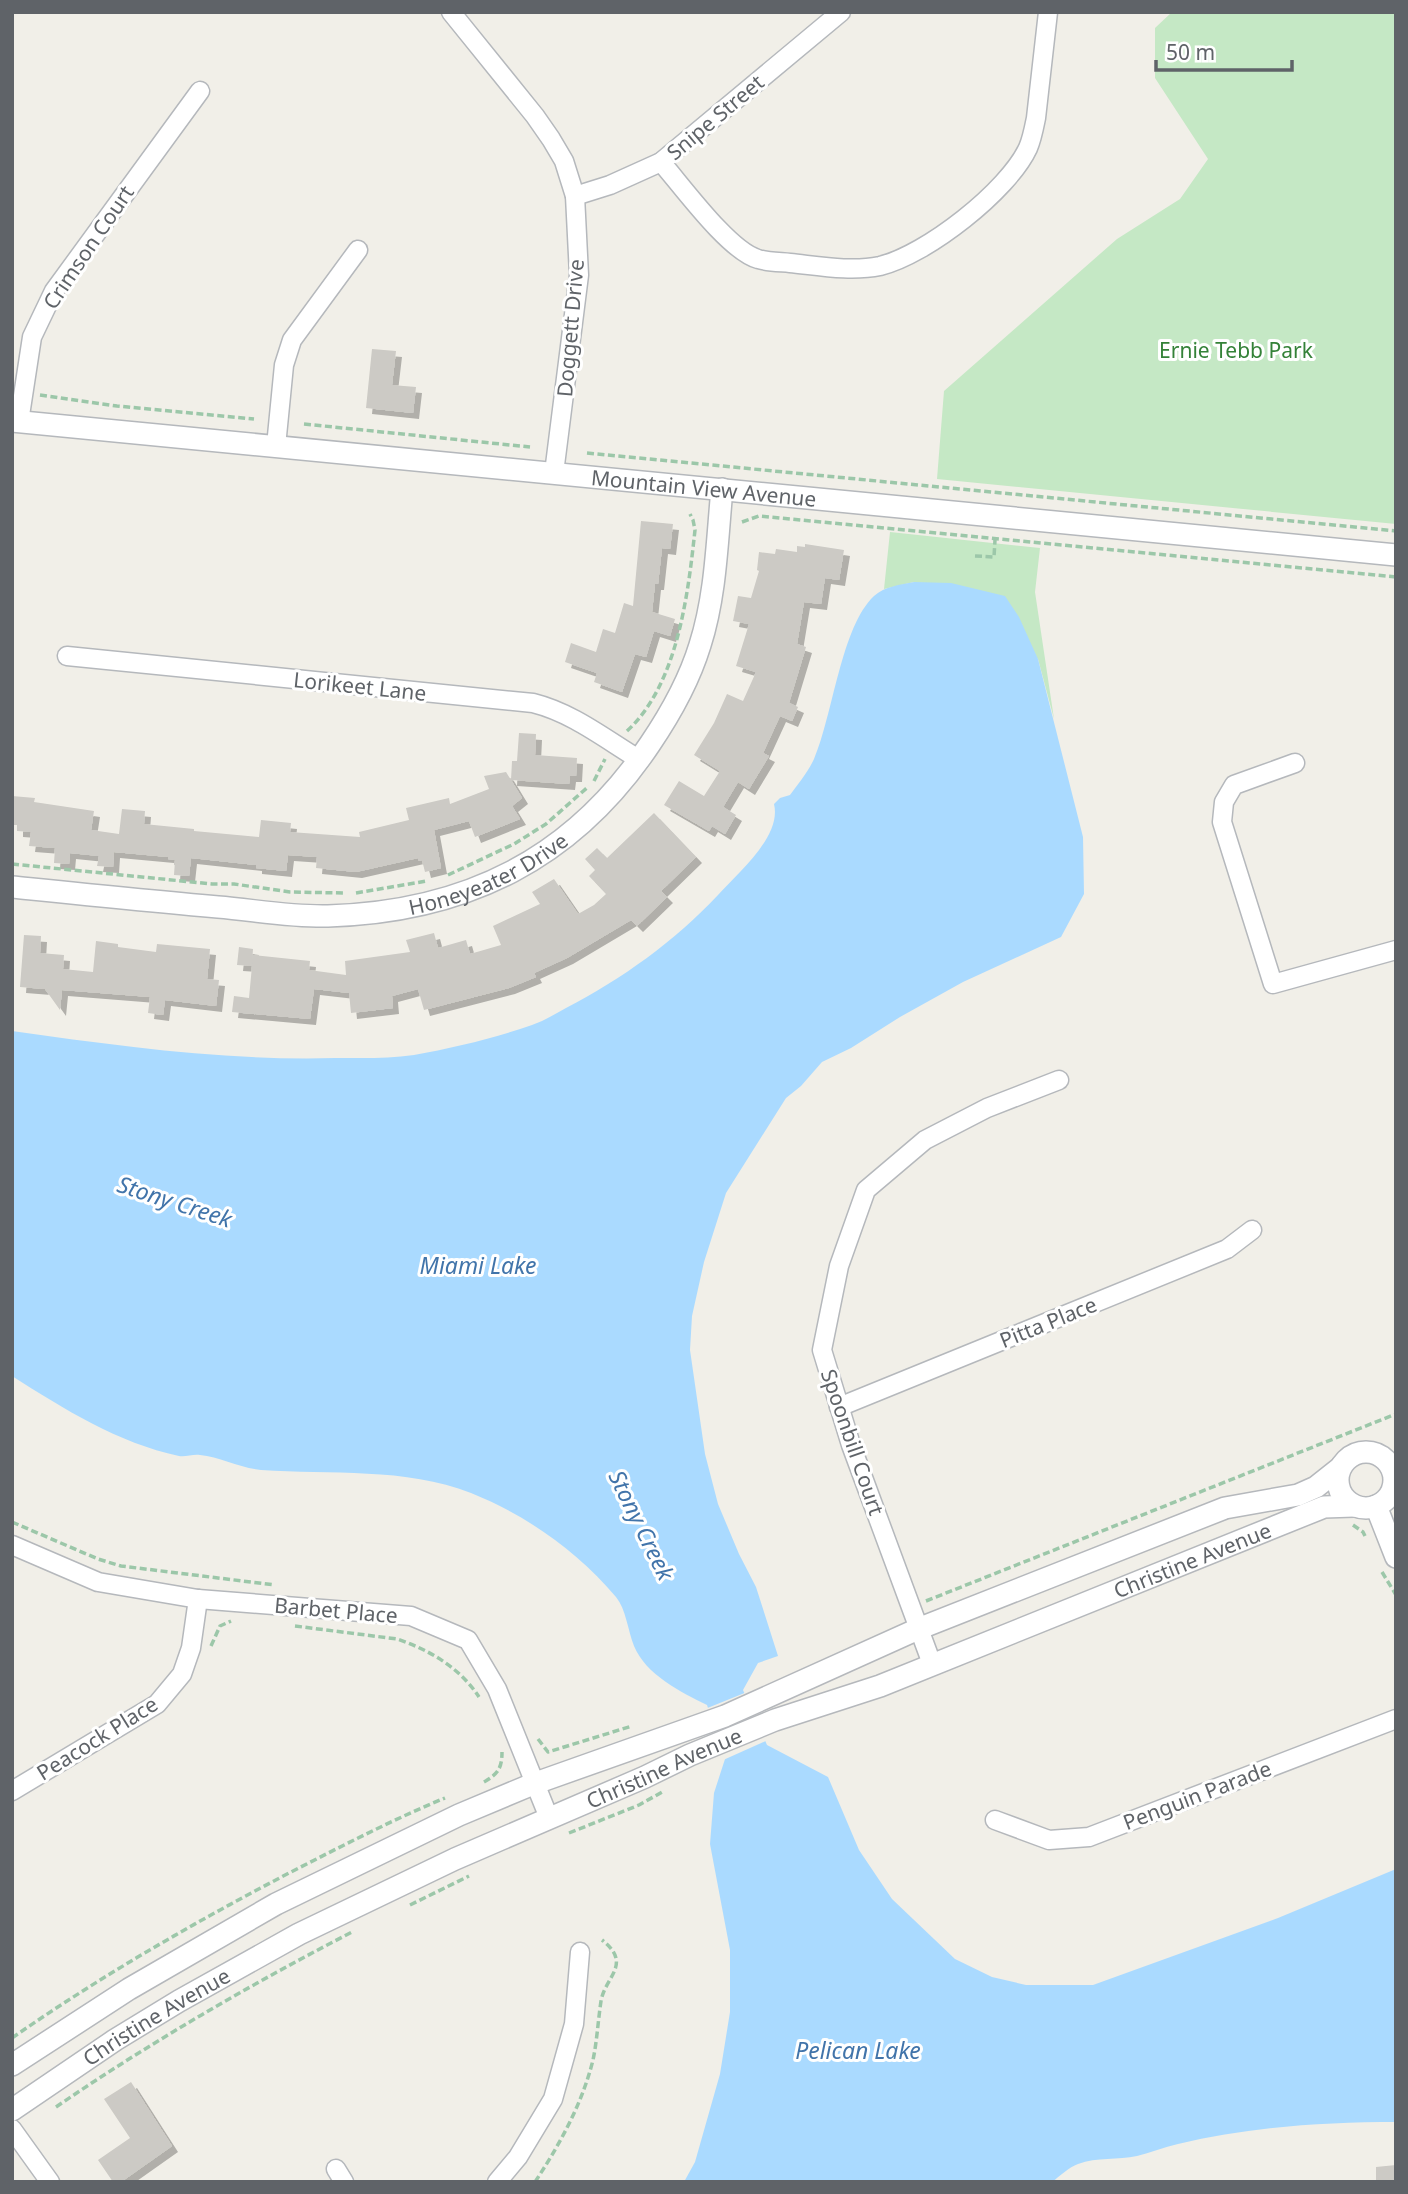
<svg xmlns="http://www.w3.org/2000/svg" width="1408" height="2194" font-family="'Noto Sans',sans-serif">
<style>
.green{fill:#c5e8c5}
.water{fill:#aadaff}
.pier{fill:#f1efe8}
.building{fill:#cccac5;filter:url(#shadow)}
.lines{fill:none;stroke-linecap:round;stroke-linejoin:round}
.minor-casing{stroke:#b5b8bc;stroke-width:21}
.tertiary-casing{stroke:#b5b8bc;stroke-width:24}
.path{stroke:#9cc7a9;stroke-width:3.5;stroke-dasharray:7 3.5;stroke-linecap:butt}
.minor{stroke:#fff;stroke-width:18}
.tertiary{stroke:#fff;stroke-width:21}
.labels{text-anchor:middle;dominant-baseline:central;stroke-width:6;stroke-linejoin:round;paint-order:stroke}
.street-label{font-size:21px;fill:#5f6368;stroke:#fff}
.park-label{font-size:21px;fill:#348238;stroke:#fff}
.water-label{font-size:23px;font-style:italic;fill:#4174aa;stroke:#fff}
</style>
<defs>
<filter id="shadow"><feDropShadow dx="6" dy="6" stdDeviation="0" flood-color="#0004"/></filter>
</defs>
<rect width="100%" height="100%" fill="#f1efe8"/>
<!-- green -->
<g class="green">
<path d="M1172,12H1396V524L937,479L944,391L1117,239L1180,199L1208,159L1155,78V28Z"/>
<path d="M890,532L1040,548L1035,592L1054,719L1038,659L914,582L884,589Z"/>
</g>
<!-- water -->
<path class="water" d="M914,582L951,583L1005,596L1019,617L1038,659L1083,837L1084,894L1061,937L963,982L900,1017L851,1048L822,1062L801,1086L786,1098L726,1193L704,1262L692,1316L690,1350L705,1454L718,1504L739,1554L756,1587L778,1656L758,1663L743,1690L767,1745L828,1777L859,1850L892,1899L955,1959L992,1977L1026,1985H1093L1278,1918L1396,1869V2122C1323,2122 1249,2127 1178,2144C1164,2147 1150,2153 1137,2156C1118,2160 1097,2157 1078,2164C1069,2167 1060,2176 1052,2182H684L695,2162L720,2074L730,2012V1950L710,1844L714,1793L725,1759L707,1705C681,1692 646,1675 634,1646C628,1631 626,1609 616,1597C577,1551 526,1515 471,1493C405,1467 331,1475 261,1470C240,1468 220,1457 200,1455C193,1454 186,1457 179,1456C118,1443 64,1409 12,1376V1031C119,1046 226,1061 335,1058C361,1058 388,1059 414,1055C453,1048 495,1038 532,1025C544,1021 555,1014 566,1008C622,979 675,941 718,895C738,873 782,836 774,804L780,798L790,795C798,784 808,772 814,759C833,715 841,627 874,596C885,586 900,585 914,582Z"/>
<!-- pier -->
<path class="pier" d="M747,1692L768,1740L721,1761L705,1709Z"/>
<!-- building -->
<g class="building">
<path d="M372,349L396,351L392,385L416,387L413,413L366,408Z"/>
<path d="M641,521L673,524L670,549L662,548L658,584H655L652,612L675,619L670,636L654,631L646,657L635,654L622,692L594,682L597,673L565,662L571,643L596,652L603,629L615,633L624,603L633,606Z"/>
<path d="M805,544L844,550L839,580L825,578L821,604L804,602L797,644L806,647L789,703L798,707L792,721L780,716L763,753L769,756L749,789L738,782L723,807L736,815L725,834L712,826L709,831L664,805L679,781L704,796L720,771L694,755L714,723L727,694L743,701L756,672L736,666L749,624L733,621L738,596L751,598L759,571L757,570L759,552L775,554L776,549L797,552V546L805,547Z"/>
<path d="M519,733L536,734L535,755L577,758L576,776H570L569,784L511,780L522,798L512,806L520,819L475,837L469,821L434,830L441,868L425,872L422,860L419,861L418,858L356,872L316,868L317,857L288,855L286,871L256,868V865L191,858L189,876L174,875L175,860L168,859V857L114,852L113,867L97,866L99,856L70,853L69,864L54,863L55,848L29,846L31,832L17,831V825H12V796L35,798L34,802L94,811L91,830L119,834L122,809L145,811L144,824L194,829V831L259,837L261,820L291,823L290,832L360,837L359,832L409,820L406,808L449,798L450,804L489,789L484,776L506,772L511,780L512,761H517Z"/>
<path d="M654,813L696,857L661,891L667,897L637,926L631,920L567,958L534,973L536,977L509,988L424,1010L418,989L392,996L393,1008L351,1013L349,993L314,989L310,1019L232,1012L234,996L249,998L252,966L237,965L239,947L253,949L252,964L253,955L310,961L309,970L346,975L345,961L410,952L406,940L434,933L438,948L466,940L470,954L501,945L493,926L540,904L532,892L554,879L578,914L594,905L606,894L589,876L595,870L585,859L597,848L607,858Z"/>
<path d="M24,935L41,936L40,953L64,955L63,969L93,972L96,941L118,944V947L156,952L157,944L210,949L207,979L219,980L216,1006L165,1000L163,1015L148,1013L150,997L62,990L60,1010L45,989L20,987Z"/>
<path d="M131,2082L172,2146L121,2182H113L98,2160L130,2138L104,2099Z"/>
<path d="M1396,2165V2182H1376V2167Z"/>
</g>
<g class="lines">
<!-- minor casing -->
<g class="minor-casing">
<g id="minor">
<path d="M451,12L535,116L551,139L564,161L575,196L579,275L554,473"/>
<path d="M661,162C682,186 729,251 758,259C768,262 780,262 790,263C819,266 851,272 880,266C926,255 1008,191 1028,148C1032,139 1034,128 1036,118L1048,12"/>
<path d="M575,196L610,185L661,162L841,12"/>
<path d="M19,422L32,337L54,291L200,91"/>
<path d="M276,446L284,365L292,340L358,250"/>
<path d="M67,656L533,703C573,713 605,739 640,760"/>
<path d="M1295,763L1234,785L1224,802L1222,822L1273,984L1396,950"/>
<path d="M839,1407L1227,1249L1252,1230"/>
<path d="M12,1545L98,1582L198,1599L411,1616L468,1640L497,1689L549,1818"/>
<path d="M932,1664L851,1445L822,1350L839,1266L866,1190L925,1140L987,1108L1059,1080"/>
<path d="M12,1791L157,1704L182,1674L191,1648L198,1599"/>
<path d="M995,1820L1049,1840L1089,1837L1396,1719"/>
<path d="M12,2129L50,2182"/>
<path d="M336,2169L344,2182"/>
<path d="M497,2182L518,2157L553,2099L574,2024L580,1952"/>
</g>
</g>
<!-- tertiary casing -->
<g class="tertiary-casing">
<g id="tertiary">
<path id="s1" d="M12,421L1396,555"/>
<path id="s2" d="M12,887C81,894 149,901 218,907C254,910 292,917 328,916C466,912 573,859 650,744C671,713 689,681 700,645C716,595 717,541 722,489"/>
<circle cx="1366" cy="1480" r="28"/>
<path d="M1376,1506L1396,1557"/>
<path d="M12,2065L129,1989L276,1904L459,1815L533,1784L725,1716L918,1629L1225,1508L1298,1495L1316,1487L1340,1468"/>
<path id="s3" d="M12,2110L115,2040L179,2001L299,1934L455,1859L645,1777L690,1755L775,1720L880,1686L1324,1507L1354,1506"/>
</g>
</g>
<!-- path -->
<g class="path">
<path d="M40,395L117,406L254,419"/>
<path d="M304,424L530,447"/>
<path d="M587,453L1396,531"/>
<path d="M742,522L759,516L1396,577"/>
<path d="M975,556L994,557L995,540"/>
<path d="M627,731C678,684 688,594 695,530L693,520L690,514"/>
<path d="M594,781L605,759"/>
<path d="M12,864L212,884H234L290,892L344,893"/>
<path d="M448,875L514,844L546,824L589,786"/>
<path d="M356,893L427,881"/>
<path d="M12,1522L98,1559L121,1566L275,1585"/>
<path d="M1353,1525L1363,1532L1365,1536"/>
<path d="M1382,1572L1396,1595"/>
<path d="M926,1601L1396,1414"/>
<path d="M295,1626L397,1639C430,1650 460,1668 479,1697"/>
<path d="M211,1646L220,1626L231,1621"/>
<path d="M538,1739L548,1752L632,1726"/>
<path d="M484,1782C498,1774 502,1768 502,1752"/>
<path d="M569,1833L639,1805L664,1791"/>
<path d="M410,1905L469,1876"/>
<path d="M12,2038C101,1976 195,1922 291,1872C342,1846 392,1820 445,1798"/>
<path d="M56,2107C151,2042 250,1985 352,1932"/>
<path d="M535,2182C560,2144 582,2104 593,2060C597,2041 598,2021 601,2001C605,1977 633,1964 602,1940"/>
</g>
<!-- minor -->
<use href="#minor" class="minor"/>
<!-- tertiary -->
<use href="#tertiary" class="tertiary"/>
</g>
<g class="labels">
<!-- street labels -->
<g class="street-label">
<text transform="translate(715 117) rotate(-40)">Snipe Street</text>
<text transform="translate(88 247) rotate(-56)">Crimson Court</text>
<text transform="translate(570 328) rotate(-85)">Doggett Drive</text>
<text stroke="none"><textPath href="#s1" startOffset="695">Mountain View Avenue</textPath></text>
<text transform="translate(360 686) rotate(6)">Lorikeet Lane</text>
<text stroke="none"><textPath href="#s2" startOffset="485">Honeyeater Drive</textPath></text>
<text transform="translate(1048 1322) rotate(-22)">Pitta Place</text>
<text transform="translate(853 1442) rotate(71)">Spoonbill Court</text>
<text stroke="none"><textPath href="#s3" startOffset="1306">Christine Avenue</textPath></text>
<text transform="translate(336 1610) rotate(5)">Barbet Place</text>
<text transform="translate(97 1738) rotate(-32)">Peacock Place</text>
<text stroke="none"><textPath href="#s3" startOffset="738">Christine Avenue</textPath></text>
<text transform="translate(1197 1795) rotate(-21)">Penguin Parade</text>
<text stroke="none"><textPath href="#s3" startOffset="172">Christine Avenue</textPath></text>
</g>
<!-- park labels -->
<g class="park-label">
<text x="1236" y="350">Ernie Tebb Park</text>
</g>
<!-- water labels -->
<g class="water-label">
<text transform="translate(175 1201) rotate(18)">Stony Creek</text>
<text x="478" y="1265">Miami Lake</text>
<text transform="translate(642 1525) rotate(64)">Stony Creek</text>
<text x="858" y="2050">Pelican Lake</text>
</g>
</g>
<!-- border -->
<rect width="1408" height="2194" fill="none" stroke="#5f6368" stroke-width="28"/>
<!-- scale -->
<path d="M1156 60v10h136v-10" fill="none" stroke="#5f6368" stroke-width="3.5"/>
<text x="1166" y="60" font-size="21" fill="#5f6368" stroke="#ffffff" stroke-width="5" paint-order="stroke">50 m</text>
</svg>
